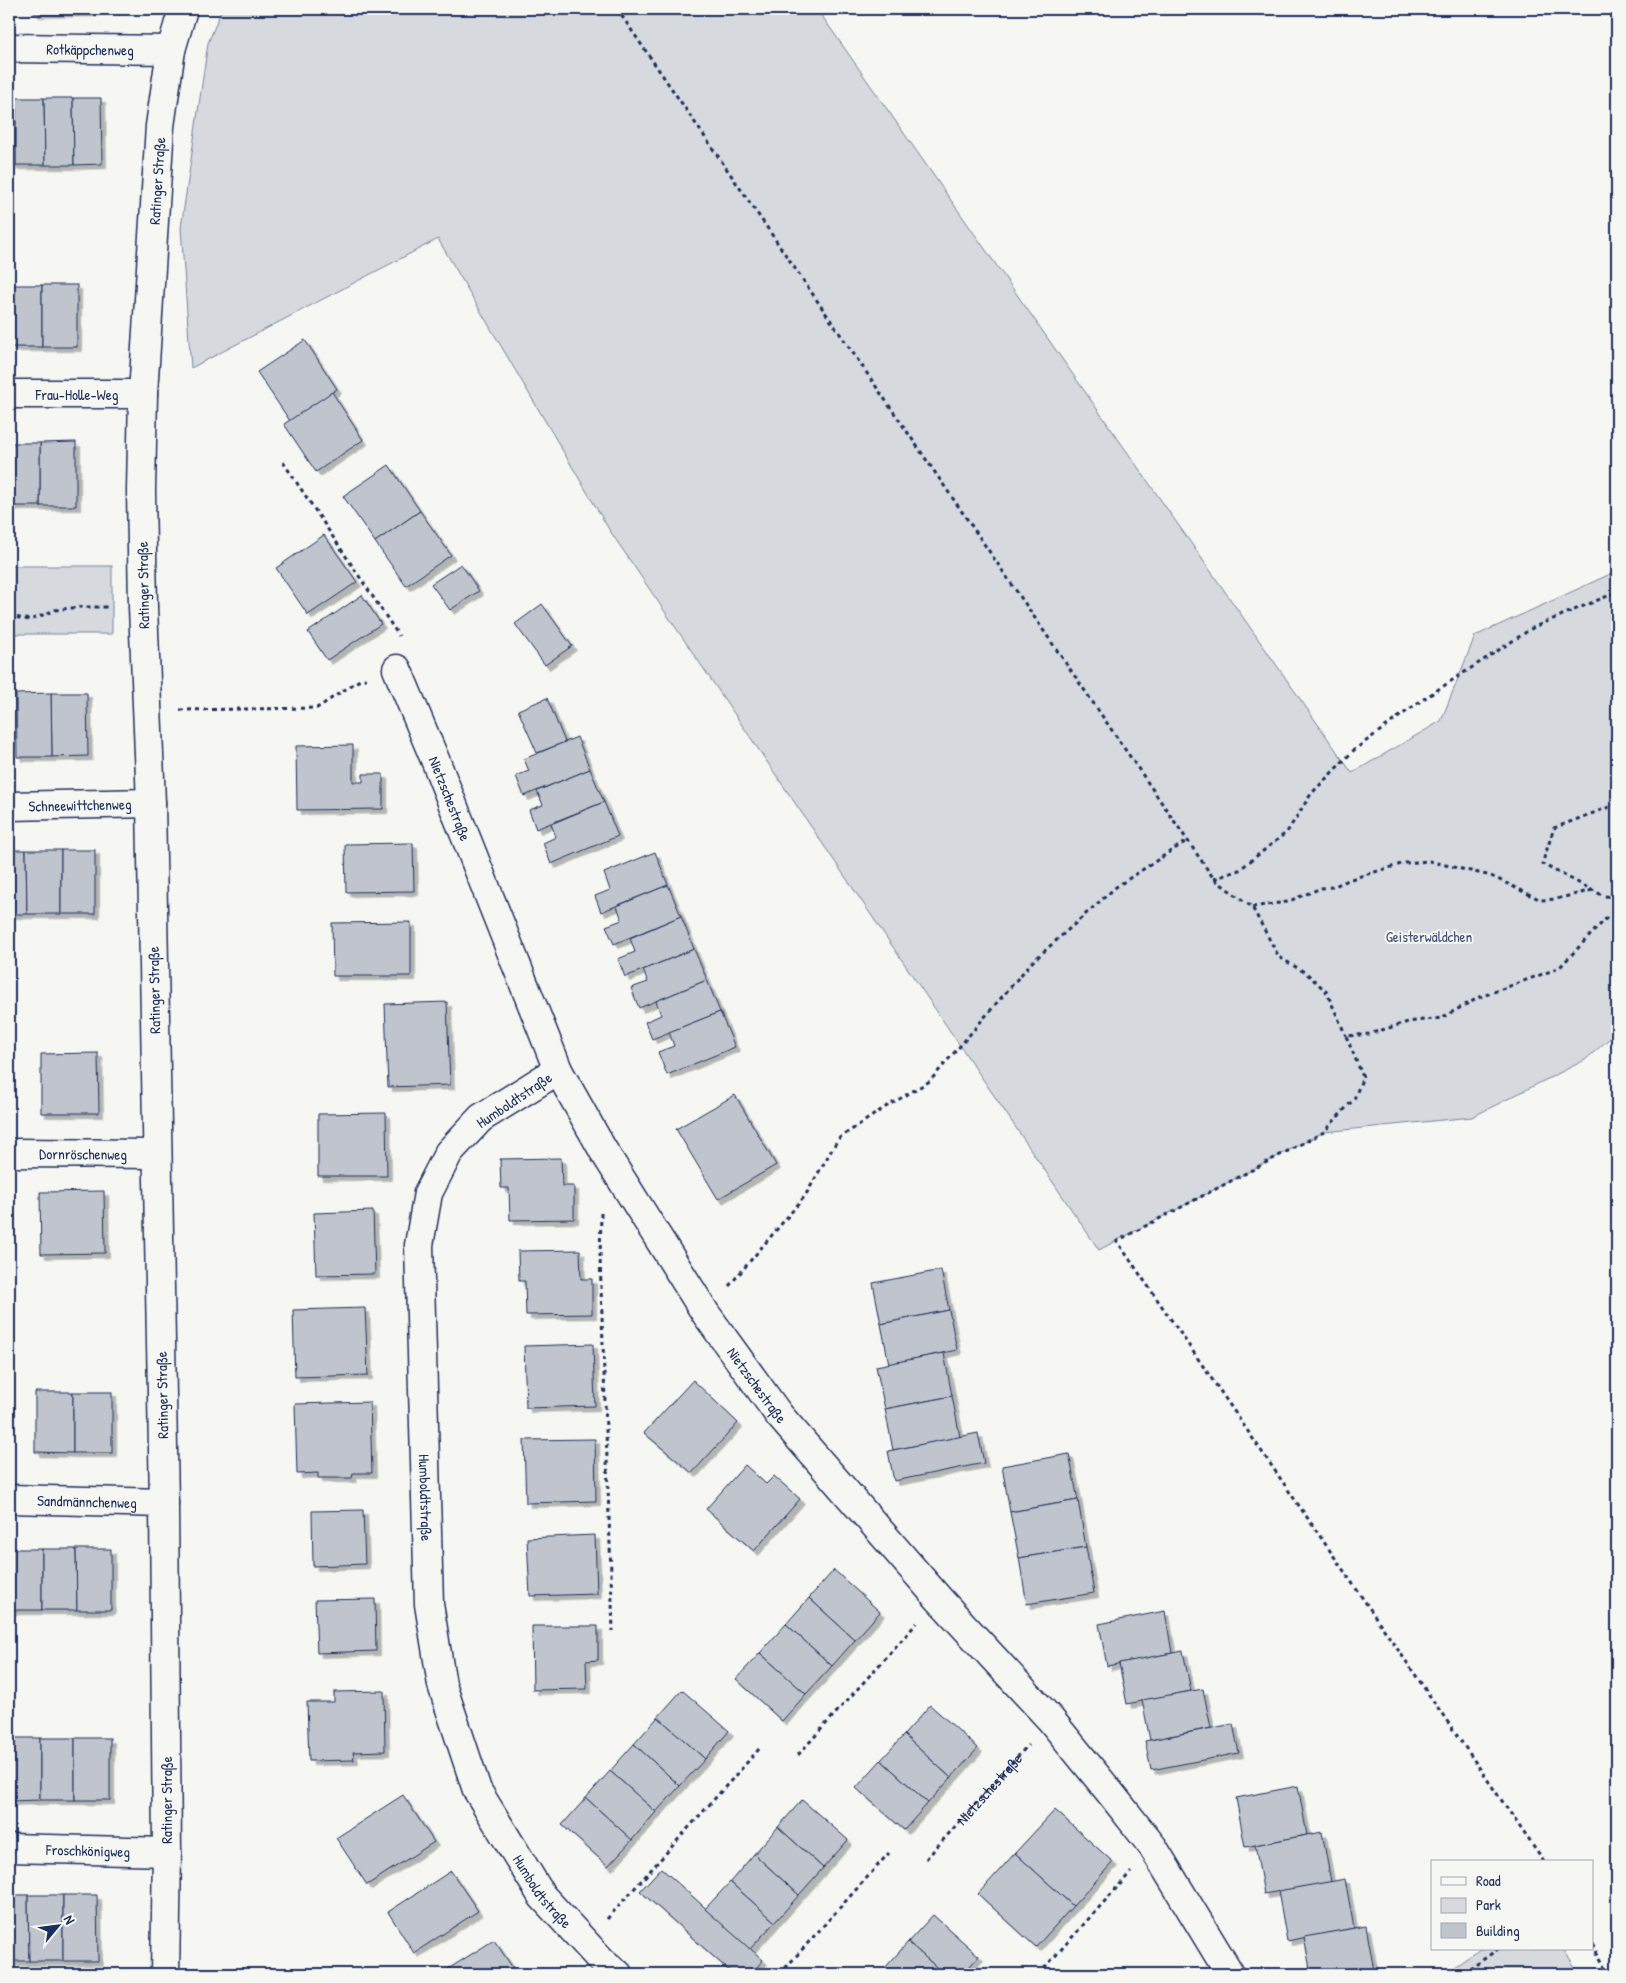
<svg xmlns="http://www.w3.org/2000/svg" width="1626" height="1983" font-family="'Patrick Hand',sans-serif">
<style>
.green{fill:#d6d9dd;stroke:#78849e}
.building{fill:#c0c4cd;stroke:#1b2f5e;filter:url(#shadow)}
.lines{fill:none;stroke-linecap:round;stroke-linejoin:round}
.street-casing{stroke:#1b2f5e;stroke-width:31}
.path{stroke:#1b2f5e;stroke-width:3;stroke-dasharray:4 4;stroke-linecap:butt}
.street{stroke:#f6f6f2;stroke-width:28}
.labels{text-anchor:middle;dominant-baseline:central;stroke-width:4;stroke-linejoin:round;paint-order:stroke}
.street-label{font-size:15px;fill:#1b2f5e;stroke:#f6f6f2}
.park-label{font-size:15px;fill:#405177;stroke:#f6f6f2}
</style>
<defs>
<filter id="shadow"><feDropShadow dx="4.5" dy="4.5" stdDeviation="0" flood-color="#0004"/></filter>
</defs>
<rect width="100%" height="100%" fill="#f6f6f2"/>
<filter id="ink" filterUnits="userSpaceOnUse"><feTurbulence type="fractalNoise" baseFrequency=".02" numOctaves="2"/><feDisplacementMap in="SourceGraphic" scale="10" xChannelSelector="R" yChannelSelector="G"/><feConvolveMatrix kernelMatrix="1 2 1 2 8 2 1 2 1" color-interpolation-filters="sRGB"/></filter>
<g filter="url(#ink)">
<!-- green -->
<g class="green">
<path d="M222,9H817L1352,773L1441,721L1475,636L1617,571V1032L1585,1060L1472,1117L1324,1132L1099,1250L610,531L438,239L191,368L181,228L208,43Z"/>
<rect x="9" y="566" width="103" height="68"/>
<path d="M1480,1949H1564L1579,1974H1444Z"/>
</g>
<!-- building -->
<g class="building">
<path d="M34,9H93V12L34,13Z"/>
<rect x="9" y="98" width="7" height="67"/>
<path d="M16,98H44L45,165H16Z"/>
<path d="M44,98H73L74,165H45Z"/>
<path d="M73,98H101L102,164L74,165Z"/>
<rect x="9" y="285" width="33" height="62"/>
<rect x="42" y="285" width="35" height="62"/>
<path d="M305,340L337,389L290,421L257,372Z"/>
<path d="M332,392L363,440L316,472L284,424Z"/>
<path d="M76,442V506H40V443Z"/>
<rect x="9" y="443" width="31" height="63"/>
<path d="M389,465L420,511L375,542L343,496Z"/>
<path d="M420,511L451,555L406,586L375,542Z"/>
<path d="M324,535L357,582L308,615L276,568Z"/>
<path d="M461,564L479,591L450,610L431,584Z"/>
<path d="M362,595L381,624L327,660L308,632Z"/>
<path d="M542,604L572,646L545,665L515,624Z"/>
<path d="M51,693H87L88,756L52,757Z"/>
<path d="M51,693L52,757H17L16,694Z"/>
<path d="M547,698L565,742L537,753L518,710Z"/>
<path d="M577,737L590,769L524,796L516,776L529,771L524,759Z"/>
<path d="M353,745V782H363V774H383V809L297,810L296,746Z"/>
<path d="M590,769L604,802L536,829L529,810L543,805L537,791Z"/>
<path d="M604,802L618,836L551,864L543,843L556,837L551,824Z"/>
<path d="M413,843L414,891L346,892L345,844Z"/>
<path d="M9,850H26L27,914H9Z"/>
<path d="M26,850H61V914H27Z"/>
<rect x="61" y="850" width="34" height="64"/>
<path d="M655,852L668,885L601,912L595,896L610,890L604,873Z"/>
<path d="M668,885L681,916L614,944L606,926L622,920L617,906Z"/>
<path d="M681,916L694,949L625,977L618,959L635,952L630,938Z"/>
<path d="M411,922V976H333L332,923Z"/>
<path d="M694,949L707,980L639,1008L631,988L648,982L643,970Z"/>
<path d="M707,980L720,1012L652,1039L645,1022L661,1015L656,1001Z"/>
<path d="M447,1002L450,1085L388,1087L385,1004Z"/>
<path d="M720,1012L735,1047L667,1075L658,1052L674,1046L669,1032Z"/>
<path d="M98,1053L99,1113H41V1054Z"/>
<path d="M735,1095L776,1165L718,1199L676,1129Z"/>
<path d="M386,1113L387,1176H318V1114Z"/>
<path d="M561,1158L562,1186H574V1219L510,1220L509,1188H501L500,1159Z"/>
<path d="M104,1191L105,1253L41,1254L40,1192Z"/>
<path d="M373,1211L375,1274L316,1275L314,1213Z"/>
<path d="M580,1250L581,1279H592V1314L526,1315L525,1281H519L518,1251Z"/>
<path d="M941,1270L949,1310L881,1324L873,1283Z"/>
<path d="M365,1308L368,1375L295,1377L293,1310Z"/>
<path d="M949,1310L957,1350L889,1364L881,1324Z"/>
<path d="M593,1344L595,1406L526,1408L524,1346Z"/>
<path d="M944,1353L952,1396L885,1409L876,1366Z"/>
<path d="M693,1380L738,1423L692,1473L644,1433Z"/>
<path d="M35,1392H73V1453L35,1452Z"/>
<rect x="73" y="1392" width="39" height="61"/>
<path d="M952,1396L960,1437L893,1450L885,1409Z"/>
<path d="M370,1402L372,1473H353L352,1478H318V1473L297,1474L295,1404Z"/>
<path d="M978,1433L984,1463L894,1481L888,1451Z"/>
<path d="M595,1439L596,1501L526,1503L524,1440Z"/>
<path d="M1069,1454L1078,1500L1010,1512L1002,1466Z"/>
<path d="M745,1465L766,1484L774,1476L800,1499L754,1551L706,1509Z"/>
<path d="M1078,1500L1086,1547L1019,1558L1010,1512Z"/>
<path d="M363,1510L365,1564L313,1566L312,1511Z"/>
<path d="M595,1535L597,1594L530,1596L527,1538Z"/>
<path d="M1086,1547L1094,1593L1027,1604L1019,1558Z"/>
<rect x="9" y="1549" width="33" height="61"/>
<path d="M42,1549H76L77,1610H42Z"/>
<path d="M76,1549H111V1610H77Z"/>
<path d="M834,1570L880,1612L855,1640L809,1598Z"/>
<path d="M809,1598L855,1640L832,1666L786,1624Z"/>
<path d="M375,1599L376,1651L317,1653L315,1600Z"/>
<path d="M1165,1611L1172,1653L1107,1666L1099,1624Z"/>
<path d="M786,1624L832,1666L806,1694L760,1653Z"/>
<path d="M532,1626H598V1660L586,1661L587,1689L533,1690Z"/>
<path d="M1183,1651L1191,1691L1127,1704L1119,1663Z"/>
<path d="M760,1653L806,1694L782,1721L736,1679Z"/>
<path d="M1203,1689L1211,1728L1150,1740L1142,1700Z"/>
<path d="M682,1690L729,1731L705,1759L658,1717Z"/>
<path d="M384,1691L385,1751L353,1752L354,1760L309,1761L307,1702H334V1692Z"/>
<path d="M930,1705L978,1748L951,1778L904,1735Z"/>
<path d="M658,1717L705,1759L680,1786L634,1744Z"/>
<path d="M1233,1724L1239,1753L1151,1770L1145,1741Z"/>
<path d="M904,1735L951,1778L928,1803L881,1760Z"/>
<path d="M9,1738H40V1800L9,1801Z"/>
<rect x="40" y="1738" width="35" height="62"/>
<rect x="75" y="1738" width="35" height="62"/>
<path d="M634,1744L680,1786L656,1812L610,1771Z"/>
<path d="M881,1760L928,1803L904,1830L856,1788Z"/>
<path d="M610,1771L656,1812L632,1840L586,1798Z"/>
<path d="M1298,1786L1307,1835L1245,1847L1236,1798Z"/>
<path d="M403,1795L434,1842L367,1885L336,1838Z"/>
<path d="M586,1798L632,1840L608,1866L562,1825Z"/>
<path d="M802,1800L848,1840L823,1868L778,1827Z"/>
<path d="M1055,1810L1113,1862L1073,1906L1015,1853Z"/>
<path d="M778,1827L823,1868L799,1895L754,1854Z"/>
<path d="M1322,1832L1331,1882L1264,1894L1255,1845Z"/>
<path d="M1015,1853L1073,1906L1036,1947L978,1894Z"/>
<path d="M754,1854L799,1895L775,1922L730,1882Z"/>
<path d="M661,1868L763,1960L751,1974H733L640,1891Z"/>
<path d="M451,1871L478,1911L414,1953L388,1912Z"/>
<path d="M1345,1879L1354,1928L1287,1941L1278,1891Z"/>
<path d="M730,1882L775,1922L750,1949L705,1909Z"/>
<path d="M9,1895H28L29,1961H9Z"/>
<path d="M28,1895H63V1961H29Z"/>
<path d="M63,1895H97L98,1961H63Z"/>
<path d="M933,1915L979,1956L963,1974H944L908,1942Z"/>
<path d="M1366,1926L1374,1971L1360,1974H1311L1304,1937Z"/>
<path d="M494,1940L517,1974H440Z"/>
<path d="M908,1942L944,1974H890L884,1969Z"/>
</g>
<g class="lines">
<!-- street casing -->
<g class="street-casing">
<g id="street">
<path id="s2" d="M9,48L171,50"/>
<path id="s3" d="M9,394H143"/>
<path id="s4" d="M397,669L436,762L558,1070L603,1150L706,1314L779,1415L939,1599L1051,1720L1112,1795L1153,1847L1230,1974"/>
<path id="s5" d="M9,806L151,803"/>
<path id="s6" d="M558,1070L481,1118L449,1152L428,1193L419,1245L429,1604L442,1685L477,1790L542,1896L602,1961L618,1974"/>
<path id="s7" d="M9,1153L157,1154"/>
<path id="s8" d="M9,1499L164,1503"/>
<path id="s9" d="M9,1848L167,1852"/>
<path id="s10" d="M165,1974L167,1852L164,1503L151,803L143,607L141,490L143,394L160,126L171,50L183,9"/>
</g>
</g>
<!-- path -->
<g class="path">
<path d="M617,9L1214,879L1252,907L1279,957L1306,973L1326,991L1346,1036"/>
<path d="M283,462L399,636"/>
<path d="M9,616L30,620L55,610L80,607H110"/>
<path d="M180,710L317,708L358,681L366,679"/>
<path d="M1617,804L1554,828L1542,864L1604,896L1617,897"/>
<path d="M1214,879L1239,870L1287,832L1311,794L1354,750L1422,700L1534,627L1617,592"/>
<path d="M1252,907L1287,902L1321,888L1332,887L1351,879L1405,863L1429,861L1491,876L1541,900L1556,899L1593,890"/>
<path d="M601,1213L600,1258L613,1631"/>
<path d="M729,1286L805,1196L838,1139L884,1108L930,1081L1031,963L1116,887L1188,840"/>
<path d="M798,1755L917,1623"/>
<path id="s1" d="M926,1859L1028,1745"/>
<path d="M1544,1862L1117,1241L1324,1132L1354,1099L1363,1077L1346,1036L1369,1034L1408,1022L1441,1018L1480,997L1559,968L1617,907"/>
<path d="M607,1919L760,1748"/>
<path d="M1592,1944L1609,1974"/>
<path d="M780,1974L889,1853"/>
<path d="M1039,1974L1131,1872"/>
<path d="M1463,1974L1498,1949"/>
</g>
<!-- street -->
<use href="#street" class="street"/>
</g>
</g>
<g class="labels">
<!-- street labels -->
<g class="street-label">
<text stroke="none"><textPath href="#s2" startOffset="81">Rotkäppchenweg</textPath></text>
<text stroke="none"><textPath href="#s10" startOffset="1794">Ratinger Straße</textPath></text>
<text stroke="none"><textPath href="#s3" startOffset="68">Frau-Holle-Weg</textPath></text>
<text transform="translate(143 585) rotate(-91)">Ratinger Straße</text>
<text stroke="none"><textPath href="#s4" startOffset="140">Nietzschestraße</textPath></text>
<text stroke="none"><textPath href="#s5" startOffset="71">Schneewittchenweg</textPath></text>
<text transform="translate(154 990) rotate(-91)">Ratinger Straße</text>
<text transform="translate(514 1100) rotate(-34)">Humboldtstraße</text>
<text stroke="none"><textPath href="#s7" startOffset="74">Dornröschenweg</textPath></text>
<text stroke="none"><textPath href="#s4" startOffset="805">Nietzschestraße</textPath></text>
<text transform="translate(162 1395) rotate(-91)">Ratinger Straße</text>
<text stroke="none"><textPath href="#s6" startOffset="489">Humboldtstraße</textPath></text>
<text stroke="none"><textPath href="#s8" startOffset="78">Sandmännchenweg</textPath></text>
<text stroke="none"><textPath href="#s1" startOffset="94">Nietzschestraße</textPath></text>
<text transform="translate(166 1800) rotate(-90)">Ratinger Straße</text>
<text stroke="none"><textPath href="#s9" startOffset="79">Froschkönigweg</textPath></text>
<text stroke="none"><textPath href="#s6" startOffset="909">Humboldtstraße</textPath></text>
</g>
<!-- park labels -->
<g class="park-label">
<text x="1429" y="936">Geisterwäldchen</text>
</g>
</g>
<!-- margin -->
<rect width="1626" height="1983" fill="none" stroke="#f6f6f2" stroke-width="30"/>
<rect x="15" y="15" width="1596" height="1953" fill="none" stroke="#1b2f5e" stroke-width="2" filter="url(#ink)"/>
<!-- legend -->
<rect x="1431" y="1860" width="162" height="90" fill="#f6f6f2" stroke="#9ea6b7"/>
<rect x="1441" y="1877" width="25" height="8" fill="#f6f6f2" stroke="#9ea6b7"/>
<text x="1476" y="1886" font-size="15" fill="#1b2f5e">Road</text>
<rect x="1441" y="1898" width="25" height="15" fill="#d6d9dd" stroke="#9ea6b7"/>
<text x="1476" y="1910" font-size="15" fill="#1b2f5e">Park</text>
<rect x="1441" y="1923" width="25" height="15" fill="#c0c4cd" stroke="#9ea6b7"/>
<text x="1476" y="1936" font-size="15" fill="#1b2f5e">Building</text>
<!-- north arrow -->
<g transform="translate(58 1926) rotate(61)" stroke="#f6f6f2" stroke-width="4" paint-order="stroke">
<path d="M0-4L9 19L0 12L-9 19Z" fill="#1b2f5e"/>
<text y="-8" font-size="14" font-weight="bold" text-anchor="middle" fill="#1b2f5e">N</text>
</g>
</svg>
